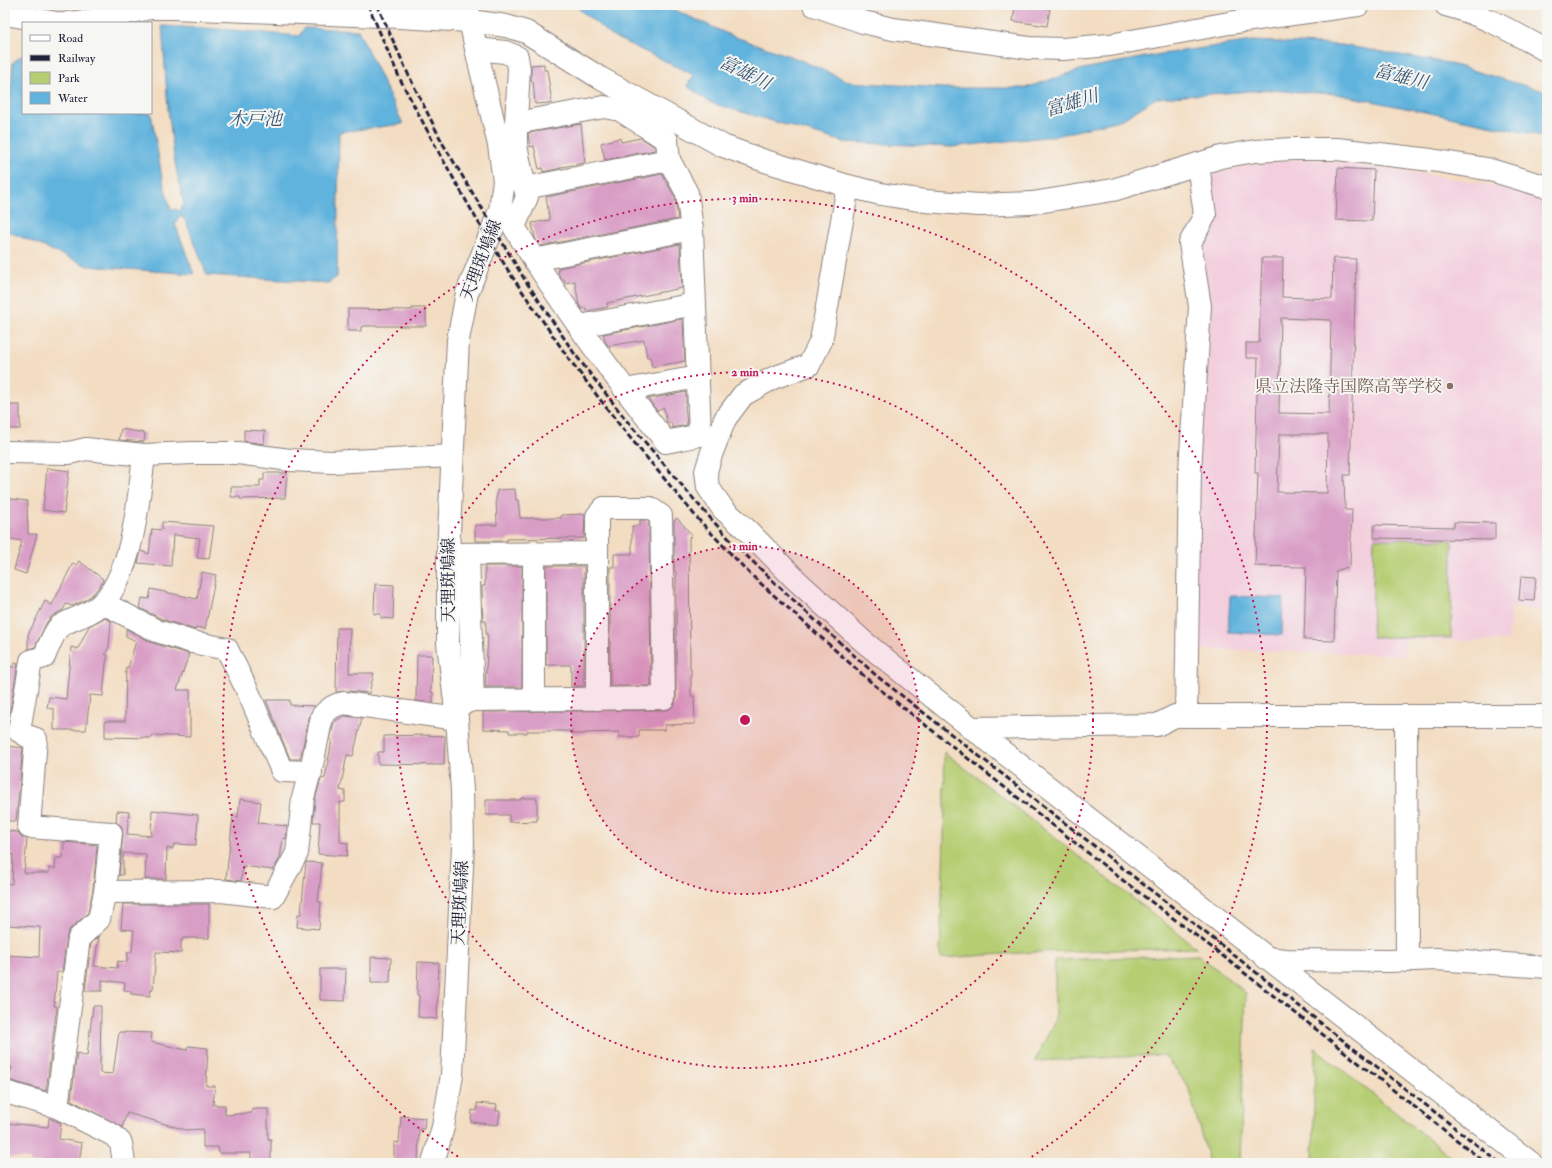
<svg xmlns="http://www.w3.org/2000/svg" width="1552" height="1168" font-family="'IM FELL Double Pica','Noto Serif JP',serif">
<style>
.built{fill:#f3cfde;fill-rule:evenodd}
.green{fill:#b6ce72;stroke:#6c7856}
.water{fill:#61b3dd;stroke:#426a8c}
.building{fill:#d99ec6;fill-rule:evenodd}
.lines{fill:none;stroke-linecap:round;stroke-linejoin:round}
.minor-casing{stroke:#8a807e;stroke-width:24}
.major-casing{stroke:#8a807e;stroke-width:24}
.minor{stroke:#fff;stroke-width:22}
.major{stroke:#fff;stroke-width:22}
.rail{stroke:#22223b;stroke-width:3;stroke-dasharray:6 3;stroke-linecap:butt}
.ring{fill:none;stroke:#c2185b;stroke-width:2;stroke-dasharray:2 4}
.education-dot{fill:#8d6e63;stroke:#f6f6f2;stroke-width:1.5}
.labels{text-anchor:middle;dominant-baseline:central;stroke-width:4;stroke-linejoin:round;paint-order:stroke}
.street-label{font-size:17px;fill:#22223b;stroke:#f6f6f2}
.education-label{font-size:17px;fill:#785e54;stroke:#f6f6f2;text-anchor:end}
.water-label{font-size:18px;font-style:italic;fill:#385574;stroke:#f6f6f2}
.centre{fill:#c2185b;stroke:#f6f6f2;stroke-width:2}
.ring-label{font-size:12px;text-anchor:middle;font-weight:bold;fill:#c2185b;stroke:#f6f6f2;stroke-width:4;stroke-linejoin:round;paint-order:stroke}
</style>
<rect width="100%" height="100%" fill="#f6f6f2"/>
<filter id="ink" filterUnits="userSpaceOnUse"><feTurbulence type="fractalNoise" baseFrequency=".025" numOctaves="2"/><feDisplacementMap in="SourceGraphic" scale="8" xChannelSelector="R" yChannelSelector="G"/><feConvolveMatrix kernelMatrix="1 2 1 2 8 2 1 2 1" color-interpolation-filters="sRGB"/></filter>
<filter id="wash" filterUnits="userSpaceOnUse"><feTurbulence type="fractalNoise" baseFrequency=".012" numOctaves="4" result="noise"/><feDisplacementMap in="SourceGraphic" scale="16" xChannelSelector="R" yChannelSelector="G"/><feGaussianBlur stdDeviation="0.9" result="paint"/><feColorMatrix in="noise" values="0 0 0 0 0 0 0 0 0 0 0 0 0 0 0 0 0 1.4 0 .05"/><feComposite in="paint" operator="in"/></filter>
<g filter="url(#wash)">
<rect width="100%" height="100%" fill="#f3ddc2"/>
<!-- built -->
<path class="built" d="M1297,159L1328,161L1396,170L1480,183L1517,191L1547,205V611L1512,607L1508,641L1404,640V655L1195,649V244L1206,176L1250,165ZM1338,168L1347,169L1345,221L1336,220ZM1350,169H1360L1358,221H1349ZM1363,169L1374,170L1372,222H1362ZM1262,258H1283L1278,473L1258,358L1246,357V343H1259ZM1333,259H1356L1350,475L1327,474ZM1286,298L1330,320L1285,318ZM1282,413L1326,414V434ZM1257,492L1344,493L1345,510L1352,511L1350,566L1344,568L1255,566ZM1454,522L1495,523V540L1374,537L1375,525L1454,527ZM1521,577L1536,578L1534,601L1519,600ZM1306,583L1336,584L1334,641L1304,640Z"/>
<!-- green -->
<g class="green">
<path d="M1374,539L1452,540L1451,638L1372,637Z"/>
<path d="M944,752L1197,948L1038,952L941,958L940,955L945,807Z"/>
<path d="M1199,955L1246,993L1240,1163H1209L1188,1086L1164,1055L1035,1061L1055,1020V960Z"/>
<path d="M1315,1048L1441,1149L1460,1163H1313Z"/>
</g>
<!-- water -->
<g class="water">
<path d="M574,5H664L730,35L798,59L850,82L942,88H1025L1083,69L1161,54L1253,41L1342,45L1447,63L1547,92V137L1337,94L1266,90L1156,98L1123,119L1056,136L951,147L844,142L711,103L687,86L694,75L612,36Z"/>
<path d="M162,26L220,29L299,36L304,28L358,30L403,124L339,132L337,277L328,283L207,275L185,219H183L182,216L178,218L175,224L194,274L88,266L5,230V153L13,62L23,55V113H151L162,178L171,210L176,209L177,211L181,210L180,208L184,206L174,158L168,109Z"/>
<path d="M1230,596L1283,598L1282,635L1228,632Z"/>
</g>
<g id="blocks">
<!-- building -->
<g class="building">
<path d="M1015,5L1050,9L1047,26L1013,21Z"/>
<path d="M544,64V70H547L552,103L535,104L533,81H531V65Z"/>
<path d="M581,124L585,163L561,167V168L543,172V168L539,169L534,146L530,147L528,133Z"/>
<path d="M620,138L621,142L641,138L655,147V150L605,160L601,143Z"/>
<path d="M1338,168L1374,170L1372,221L1336,220Z"/>
<path d="M662,174L675,197L678,219L540,246L535,238L532,223L550,220L546,197Z"/>
<path d="M680,244L682,288L607,303L608,307L587,311L586,308L582,309L579,305L575,281L565,283L564,279H562L559,276L558,268Z"/>
<path d="M1262,258H1283L1282,297L1332,299L1333,258L1356,259L1350,475H1344L1345,510H1352L1350,566L1336,571L1334,641L1304,640L1306,567L1255,566L1258,473H1255L1258,358H1246V343H1259ZM1281,318L1331,320L1329,414L1279,413ZM1279,434H1328L1327,493L1277,492Z"/>
<path d="M412,308H426V326H364L361,327V331H348V309L412,310Z"/>
<path d="M683,319L685,361L652,367L650,357H647L644,340L608,346L605,341L603,334Z"/>
<path d="M686,392V405H685L687,425L672,428V423H667L664,408L657,411L648,399Z"/>
<rect x="7" y="405" width="13" height="24"/>
<path d="M121,429L145,433L144,442L119,440Z"/>
<path d="M244,430L265,431L264,444L244,441Z"/>
<path d="M47,468L69,471L64,513L43,510Z"/>
<path d="M264,473H287L285,498L240,499V497H231V487H260V480H264Z"/>
<path d="M515,489L516,500H518L520,518H561V515L585,514L584,538L507,539V541H475V525H497L496,497H497V490Z"/>
<path d="M5,498L27,501L28,534H37L26,574L14,570L22,541L5,538Z"/>
<path d="M677,518L692,535L689,538L690,669H691V696H694L695,724L665,725V730H639V737H619V732L585,733V734H572V731H527V733H509V730L483,729V712L664,710L670,709L675,704L676,698V572L674,570V521Z"/>
<path d="M640,520H646L649,522L651,686H610V567H614V554H632V526H640Z"/>
<path d="M162,522L214,526L209,559L197,558L200,538L173,535L171,566L138,563L141,551L149,554L152,529L162,530Z"/>
<path d="M1454,522L1495,523V540L1374,538V525L1454,527Z"/>
<path d="M79,561L103,579L102,583L93,594L85,600L72,606L66,604L63,610L52,616L47,622L35,647L28,649V635L45,601L52,605L73,563L76,565Z"/>
<path d="M485,566H522V687H485L488,635H486V621H483L482,586H485Z"/>
<path d="M546,566H584V686H571V665H546Z"/>
<path d="M202,572L216,575L205,629L196,627L195,630L162,619L140,608L142,598L149,599L151,589L197,599Z"/>
<path d="M1521,576L1536,577L1534,601L1519,600Z"/>
<path d="M375,584L394,585L393,619L381,618V614H374Z"/>
<path d="M104,618L111,621L109,647L105,654L108,655L106,663L103,696L90,695L86,730H54V709L47,708L49,697L66,699L71,647L78,649L89,626Z"/>
<path d="M337,628H350L349,673H374L369,693L346,691L336,692Z"/>
<path d="M126,629L153,643L189,654L177,690H190V737L152,735V738L105,737V721H125L126,667L128,668L136,641L126,636Z"/>
<path d="M417,655H432L431,692H433V703L416,701Z"/>
<path d="M15,663H18L8,722L5,721V665L14,667Z"/>
<path d="M266,700H290V705L315,706L310,714L300,759H290Z"/>
<path d="M344,716L362,718L353,756L347,755L340,790L345,791V802H340V842L348,843L347,856L318,854L320,822H313L315,800L321,779L325,778L332,740H330L334,722Z"/>
<path d="M423,735L445,736L444,765L378,764V752H384V736Z"/>
<path d="M7,746L23,748L16,821H5V770Z"/>
<path d="M521,798H537V821L509,822V815H486V800H521Z"/>
<path d="M240,799L261,802L258,823L287,826L286,839L283,838L280,858L273,870L243,866L241,881L226,879L233,816L238,817Z"/>
<path d="M152,810L198,815L196,845L175,844V845H173V849L167,848L166,879H145L146,854L123,853V875H119L123,834L122,827L116,822L117,811L129,812L127,834L151,836Z"/>
<path d="M7,831L18,832L22,837L27,839L24,873H49V868L55,869L56,858H63L64,842L97,845L93,890L88,913L70,929L67,936L62,972H57L54,1006H57L46,1091L9,1080L12,1067L5,1066V955L39,957L40,927L5,925V883L12,884L13,854L7,853L8,846H5Z"/>
<path d="M306,862L322,863L318,902H321L319,929L297,927L298,914H301Z"/>
<path d="M123,904H209V938H183V940H181V953L156,952L153,989H151L150,996L131,994V991L124,990L125,983L102,980V991H85L91,944L99,936L94,966L117,968L118,961L127,962L128,952H132L134,930L121,929Z"/>
<path d="M371,957L391,958L390,983H371Z"/>
<path d="M418,962L439,963L437,1019L418,1017L419,995H417Z"/>
<path d="M320,969H346L345,1001L320,1000Z"/>
<path d="M93,1006H101L100,1073L113,1074L119,1032L152,1033L151,1042L187,1050L188,1046L208,1048L206,1086H215L213,1105H225V1115L252,1113V1109H268V1139H271V1163H251V1153H219L218,1147H203V1129L186,1130L127,1113L122,1127L71,1100L77,1053L87,1056Z"/>
<path d="M477,1103L497,1105L496,1111H500L498,1125L471,1122L472,1110L477,1111Z"/>
<path d="M401,1116L425,1118L424,1129H419L418,1163H394V1142L399,1143Z"/>
<path d="M49,1118L61,1123L59,1139L82,1143L79,1163H30V1159L5,1157V1123L48,1127Z"/>
</g>
</g>
</g>
<g filter="url(#ink)">
<use href="#blocks" fill-opacity="0" stroke="#8a807e" stroke-width="1"/>
<g class="lines">
<!-- minor casing -->
<g class="minor-casing">
<g id="minor">
<path d="M814,5L863,22L893,29L1029,48L1063,49L1110,45L1229,23L1358,5"/>
<path d="M1446,5C1482,14 1515,33 1547,51"/>
<path d="M5,14L57,23"/>
<path d="M68,23L95,20L150,8H172L381,16L470,21L506,26L526,32L600,78L723,146L765,161L848,186L881,194L925,201L979,205L1032,203L1113,190L1221,157L1255,151L1292,149H1337L1431,160L1487,169L1547,187"/>
<path d="M476,49L505,52L517,57L519,69L516,123L604,107L620,110L667,140L669,160L687,193L692,229L700,435L666,442C611,373 559,302 514,227L527,197L516,146V123"/>
<path d="M848,186L821,341L809,365L773,378L743,395L725,419L712,452L706,471L708,487L723,509L747,530L795,579L864,642L949,710L1531,1163"/>
<path d="M525,188L669,160"/>
<path d="M534,260L692,229"/>
<path d="M580,326L695,304"/>
<path d="M625,390L698,377"/>
<path d="M5,452L69,453L86,449L144,455L193,453H238L290,460L332,462L452,456"/>
<path d="M597,553V699"/>
<path d="M448,554L597,553V516L604,508H650L661,516L664,698L473,700L455,706"/>
<path d="M468,554L473,700"/>
<path d="M103,603L157,631L192,642L227,649L249,694L282,771L311,772"/>
<path d="M534,699V553"/>
<path d="M1186,716L1190,471L1200,306L1190,243L1205,215L1198,164"/>
<path d="M1406,716L1407,961"/>
<path d="M971,728L1157,725L1175,716H1547"/>
<path d="M105,892L221,891L273,897L297,853L303,798L313,760L322,716C328,709 335,704 344,703L457,719"/>
<path d="M1266,958L1286,960L1390,961L1436,959L1547,967"/>
<path d="M5,1092L57,1107L113,1135L121,1143L124,1163"/>
<path d="M57,1107L79,938L99,919L105,892L111,833L29,827L36,739L27,736L19,731L31,661L44,657C47,650 54,632 59,627C71,618 90,616 102,603C133,573 139,497 144,455"/>
</g>
</g>
<!-- major casing -->
<g class="major-casing">
<path id="major" d="M433,1163L443,1127L452,1075L463,846L462,791L457,719L448,643V554L458,340L467,293L500,210L504,181L499,145L476,49L467,5"/>
</g>
<!-- minor -->
<use href="#minor" class="minor"/>
<!-- major -->
<use href="#major" class="major"/>
<!-- rail -->
<g class="rail">
<path d="M368,5L400,79L437,149L477,220L511,275L569,359L622,428L698,519L750,574L872,683L1125,882L1214,949L1486,1163"/>
<path d="M377,5L409,76L443,144L525,280L574,353L627,421L704,511L732,542L805,611L878,677L1500,1163"/>
</g>
</g>
</g>
<!-- distance rings -->
<circle cx="745" cy="720" r="174" fill="#c2185b" fill-opacity=".12"/>
<g class="ring">
<circle cx="745" cy="720" r="174"/>
<circle cx="745" cy="720" r="348"/>
<path d="M468 1163A522 522 0 1 1 1022 1163"/>
</g>
<!-- markers -->
<circle class="education-dot" cx="1450" cy="386" r="4"/>
<g class="labels">
<!-- street labels -->
<g class="street-label">
<text transform="translate(481 260) rotate(-69)">天理斑鳩線</text>
<text transform="translate(448 580) rotate(-90)">天理斑鳩線</text>
<text transform="translate(460 903) rotate(-87)">天理斑鳩線</text>
</g>
<!-- education labels -->
<g class="education-label">
<text x="1442" y="386">県立法隆寺国際高等学校</text>
</g>
<!-- water labels -->
<g class="water-label">
<text transform="translate(745 73) rotate(26)">富雄川</text>
<text transform="translate(1401 77) rotate(14)">富雄川</text>
<text transform="translate(1072 103) rotate(-17)">富雄川</text>
<text x="255" y="119">木戸池</text>
</g>
</g>
<circle cx="745" cy="720" r="6" class="centre"/>
<g class="ring-label">
<text x="745" y="202">3 min</text>
<text x="745" y="376">2 min</text>
<text x="745" y="550">1 min</text>
</g>
<!-- margin -->
<rect width="1552" height="1168" fill="none" stroke="#f6f6f2" stroke-width="20"/>
<!-- legend -->
<rect x="22" y="22" width="130" height="92" fill="#f6f6f2" stroke="#a1a1a9"/>
<rect x="30" y="35" width="20" height="6" fill="#ffffff" stroke="#a1a1a9"/>
<text x="58" y="42" font-size="12" fill="#22223b">Road</text>
<rect x="30" y="55" width="20" height="6" fill="#22223b" stroke="#a1a1a9"/>
<text x="58" y="62" font-size="12" fill="#22223b">Railway</text>
<rect x="30" y="72" width="20" height="12" fill="#b6ce72" stroke="#a1a1a9"/>
<text x="58" y="82" font-size="12" fill="#22223b">Park</text>
<rect x="30" y="92" width="20" height="12" fill="#61b3dd" stroke="#a1a1a9"/>
<text x="58" y="102" font-size="12" fill="#22223b">Water</text>
</svg>
